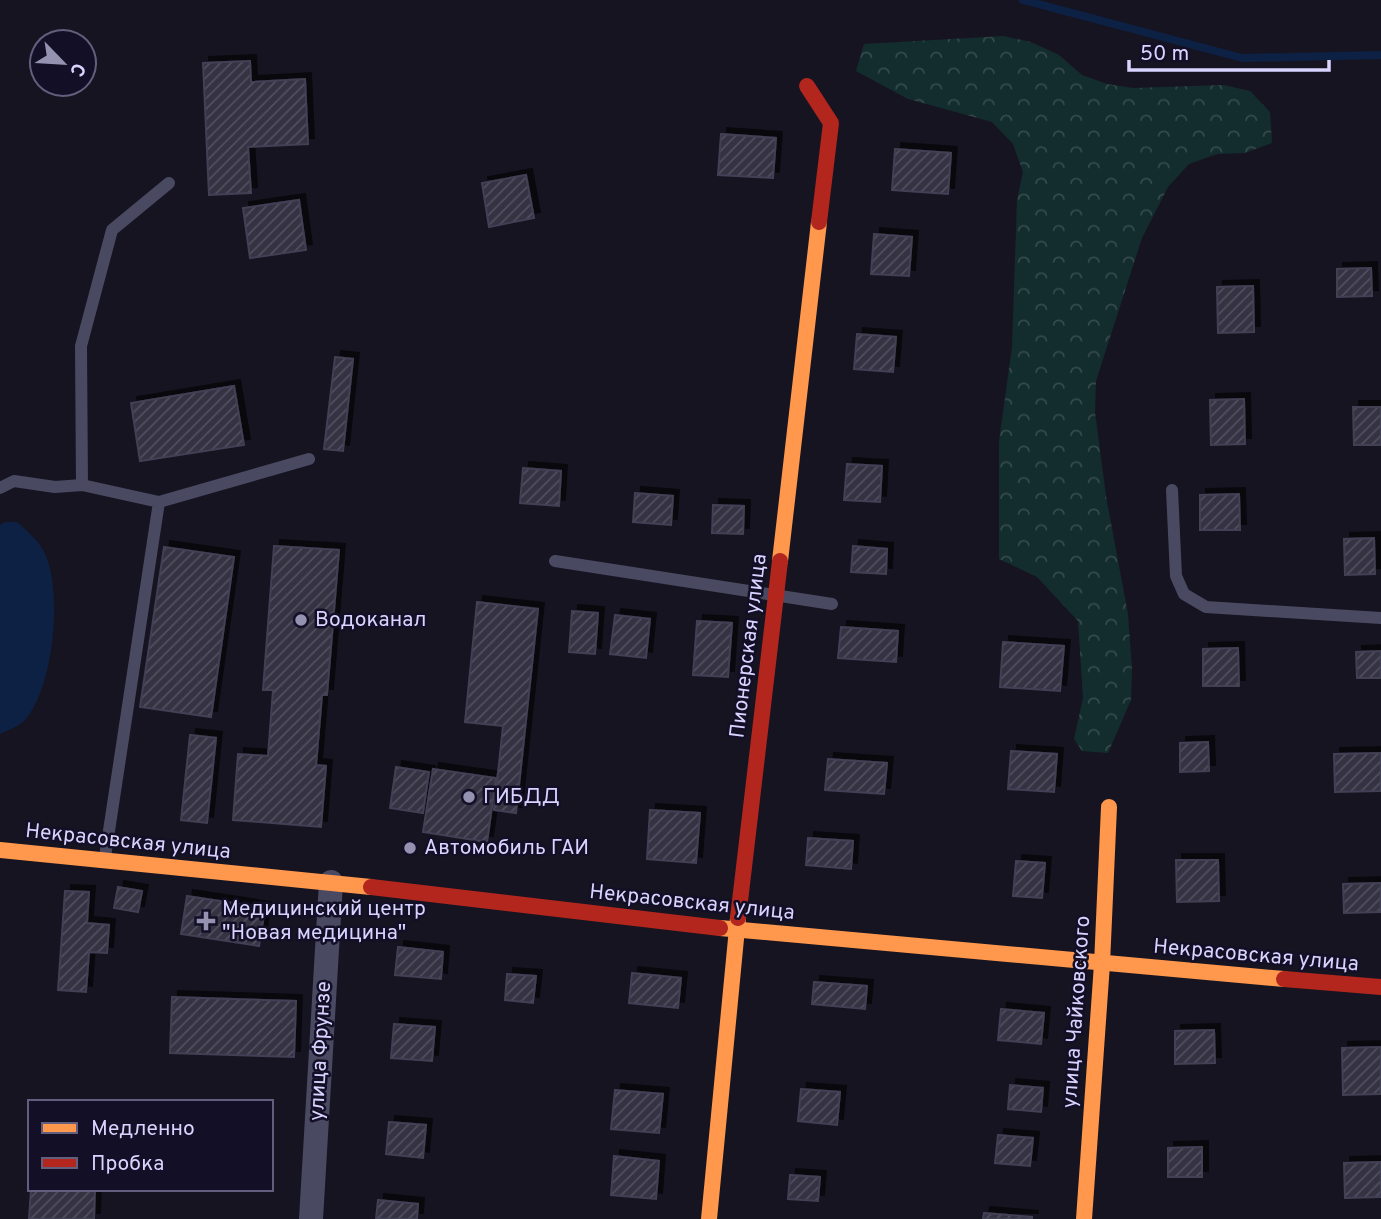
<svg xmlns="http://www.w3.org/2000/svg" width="1381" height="1219" font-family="Overpass,sans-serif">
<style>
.forest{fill:url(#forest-crowns)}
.water{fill:#0d2144}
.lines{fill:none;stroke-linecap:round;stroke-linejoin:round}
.stream{stroke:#0d2144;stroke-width:8}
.building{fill:url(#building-hatch);stroke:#433f54;stroke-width:2;filter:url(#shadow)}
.lane{stroke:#4a4962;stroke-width:12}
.street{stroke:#4a4962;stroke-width:24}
.slow{stroke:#ff974d;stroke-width:16}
.jam{stroke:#b3261e;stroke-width:16}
.poi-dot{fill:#9591b1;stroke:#130f26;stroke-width:2.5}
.labels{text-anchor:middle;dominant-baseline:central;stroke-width:5;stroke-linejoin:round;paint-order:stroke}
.poi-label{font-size:21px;fill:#d9d4ff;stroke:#130f26;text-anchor:start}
.street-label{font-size:21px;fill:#d9d4ff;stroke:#130f26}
</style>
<defs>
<pattern id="forest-crowns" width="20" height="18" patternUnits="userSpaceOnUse" patternTransform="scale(1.75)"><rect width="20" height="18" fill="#132c2d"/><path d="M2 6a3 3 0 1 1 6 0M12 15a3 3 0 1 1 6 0" fill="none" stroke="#354a4c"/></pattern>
<pattern id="building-hatch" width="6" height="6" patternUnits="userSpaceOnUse" patternTransform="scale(1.75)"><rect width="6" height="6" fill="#343243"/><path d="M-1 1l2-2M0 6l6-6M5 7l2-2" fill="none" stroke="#514f5f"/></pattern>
<filter id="shadow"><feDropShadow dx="6" dy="-6" stdDeviation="0" flood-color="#0009"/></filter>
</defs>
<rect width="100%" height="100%" fill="#161421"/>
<!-- forest -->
<path class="forest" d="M1003,36L1031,42L1059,55L1082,75L1107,84L1133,88L1224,85L1250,91L1270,112L1272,143L1245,153L1217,154L1189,164L1168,187L1142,238L1096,381L1095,412L1106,496L1128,614L1132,669L1131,700L1108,753L1082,751L1074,739L1083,698L1078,621L1037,577L999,559V441L1012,347L1017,200L1023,172L1013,144L992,122L908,99L856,71L864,44Z"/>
<!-- water -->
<path class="water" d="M5,522H17C26,530 37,539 43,550C64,587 54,690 24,721C18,727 7,730 0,734V525Z"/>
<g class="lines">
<!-- stream -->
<path class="stream" d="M1023,0L1242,58L1381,55"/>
</g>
<!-- building -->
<g class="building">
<path d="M250,61L251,82L305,79L308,144L248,147L251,193L209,195L203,63Z"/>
<path d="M721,134L776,138L773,178L718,175Z"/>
<path d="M895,149L951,153L948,194L892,190Z"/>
<path d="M526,175L534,218L489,227L482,183Z"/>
<path d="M299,200L306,250L250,258L243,208Z"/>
<path d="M874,234L912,237L909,276L871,274Z"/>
<path d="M1371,268L1372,296L1337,297V269Z"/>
<path d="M1253,286L1254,332L1218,333L1217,287Z"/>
<path d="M857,334L896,337L893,372L854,369Z"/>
<path d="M335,357L353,359L343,451L324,449Z"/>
<path d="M234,386L244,445L140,461L131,403Z"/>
<path d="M1244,399L1245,444L1211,445L1210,400Z"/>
<path d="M1353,407H1381V445H1354Z"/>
<path d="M847,464L882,466L880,502L844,500Z"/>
<path d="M523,468L561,471L559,506L520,503Z"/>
<path d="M635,493L673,496L671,525L633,522Z"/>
<path d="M1239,494L1240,530H1200V495Z"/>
<path d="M713,505L744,506L743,534L712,533Z"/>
<path d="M1374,538L1375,574L1345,575L1344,539Z"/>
<path d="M274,546L339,550L327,695H322L316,765L326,766L321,827L233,820L238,754L268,756L273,690H263Z"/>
<path d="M853,546L887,549L886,574L851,572Z"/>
<path d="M164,547L234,557L211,717L140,707Z"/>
<path d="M477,602L538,609L516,813L494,810L503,726L465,722Z"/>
<path d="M572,611L598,613L595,654L569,652Z"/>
<path d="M615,615L650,619L646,658L610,654Z"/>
<path d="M697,621L732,623L728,677L693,675Z"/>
<path d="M841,627L898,631L896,662L838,658Z"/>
<path d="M1003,642L1064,646L1060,691L1000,687Z"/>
<path d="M1238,648L1239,686H1203V649Z"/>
<path d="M1381,651V678H1357L1356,652Z"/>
<path d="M190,735L216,738L207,823L181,820Z"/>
<path d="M1208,742L1209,771L1180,772V743Z"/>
<path d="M1011,751L1057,754L1054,792L1008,789Z"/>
<path d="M1381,753V791L1335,792L1334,754Z"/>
<path d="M828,759L887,763L884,794L825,790Z"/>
<path d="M396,767L429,772L423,813L390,808Z"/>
<path d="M433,769L496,778L487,842L423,832Z"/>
<path d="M650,810L700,813L696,863L647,859Z"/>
<path d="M808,838L853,841L851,869L806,865Z"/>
<path d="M1176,860H1218L1219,901L1177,902Z"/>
<path d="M1016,861L1045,863L1042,898L1013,896Z"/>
<path d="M1381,883V912L1344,913L1343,884Z"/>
<path d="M118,887L142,891L138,912L114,908Z"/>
<path d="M65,891L89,892L87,923L109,925L107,953L89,952L86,992L58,990Z"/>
<path d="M187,896L265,908L259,946L181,934Z"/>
<path d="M398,947L443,952L441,979L395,975Z"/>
<path d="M632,973L681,978L678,1008L629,1003Z"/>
<path d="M507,974L536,976L533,1003L505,1000Z"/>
<path d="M814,982L867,986L865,1009L812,1004Z"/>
<path d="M172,997L296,1001L294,1057L170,1053Z"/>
<path d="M1001,1009L1044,1013L1041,1044L998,1040Z"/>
<path d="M394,1024L435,1027L432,1061L391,1058Z"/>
<path d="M1214,1030L1215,1063L1175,1064V1031Z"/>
<path d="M1381,1047V1094L1343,1095L1342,1048Z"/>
<path d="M1010,1085L1043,1088L1041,1112L1008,1109Z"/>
<path d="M801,1089L840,1092L837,1125L798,1121Z"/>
<path d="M615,1090L663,1094L659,1133L611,1129Z"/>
<path d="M389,1122L426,1125L423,1158L386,1154Z"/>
<path d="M998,1135L1033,1138L1030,1166L995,1163Z"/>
<path d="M1202,1147V1177H1168V1148Z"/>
<path d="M614,1156L659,1161L656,1199L611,1195Z"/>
<path d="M1381,1162V1197L1345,1198L1344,1163Z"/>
<path d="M790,1175L820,1177L818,1201L788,1199Z"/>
<path d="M31,1189H95L94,1219H29Z"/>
<path d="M378,1200L418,1204L417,1219H376Z"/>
<path d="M984,1213L1032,1217V1219H983Z"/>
</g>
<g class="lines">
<!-- lane -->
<g class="lane">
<path d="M82,485L81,346L112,230L169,183"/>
<path d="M0,488L14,481L55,487L82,485L159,502L105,857"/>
<path d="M1172,490L1176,576L1184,594L1206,607L1381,618"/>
<path d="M159,502L309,459"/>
<path d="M555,561L832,604"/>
</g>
<!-- street -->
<path class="street" d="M311,1219L331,882"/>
<!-- slow -->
<g class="slow">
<path d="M780,561L819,222"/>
<path d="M0,850L371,887"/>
<path d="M720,928L1284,979"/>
<path d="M709,1219L738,918"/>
<path d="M1084,1219L1102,964L1109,807"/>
</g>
<!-- jam -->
<g class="jam">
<path d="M807,86L831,123L819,222"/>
<path d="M371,887L720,928"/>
<path d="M738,918L780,561"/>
<path d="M1284,979L1381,987"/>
</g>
</g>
<!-- markers -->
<g class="poi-dot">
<circle cx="301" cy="620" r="7"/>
<circle cx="469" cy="797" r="7"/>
<circle cx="410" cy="848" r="7"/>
<path d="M202.5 910.5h7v7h7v7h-7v7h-7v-7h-7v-7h7z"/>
</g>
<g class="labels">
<!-- poi labels -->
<g class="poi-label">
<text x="315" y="620">Водоканал</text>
<text x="483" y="797">ГИБДД</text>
<text x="424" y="848">Автомобиль ГАИ</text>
<text x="222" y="909">Медицинский центр<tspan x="222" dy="24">"Новая медицина"</tspan></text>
</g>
<!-- street labels -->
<g class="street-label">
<text transform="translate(749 646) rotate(-83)">Пионерская улица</text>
<text transform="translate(128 842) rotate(6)">Некрасовская улица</text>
<text transform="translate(692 903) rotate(6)">Некрасовская улица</text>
<text transform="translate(1256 956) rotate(5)">Некрасовская улица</text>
<text transform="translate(1077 1012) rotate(-86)">улица Чайковского</text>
<text transform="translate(321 1051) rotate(-87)">улица Фрунзе</text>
</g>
</g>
<!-- legend -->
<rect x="28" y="1100" width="245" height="91" fill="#130f26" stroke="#625e7d" stroke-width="2"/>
<rect x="42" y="1123" width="35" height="10" fill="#ff974d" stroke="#625e7d" stroke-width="2"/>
<text x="91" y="1135" font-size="21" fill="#d9d4ff">Медленно</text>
<rect x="42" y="1158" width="35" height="10" fill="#b3261e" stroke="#625e7d" stroke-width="2"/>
<text x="91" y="1170" font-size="21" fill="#d9d4ff">Пробка</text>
<!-- north arrow -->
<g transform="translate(63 63) rotate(115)"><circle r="33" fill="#130f26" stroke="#625e7d" stroke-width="2"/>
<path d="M0-5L12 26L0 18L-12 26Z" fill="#9591b1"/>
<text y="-10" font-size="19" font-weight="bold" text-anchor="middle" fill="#d9d4ff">С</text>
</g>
<!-- scale -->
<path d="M1129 60v10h200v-10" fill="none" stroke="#d9d4ff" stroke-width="3.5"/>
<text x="1140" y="60" font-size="21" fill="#d9d4ff" stroke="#130f26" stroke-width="5" paint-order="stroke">50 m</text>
</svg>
